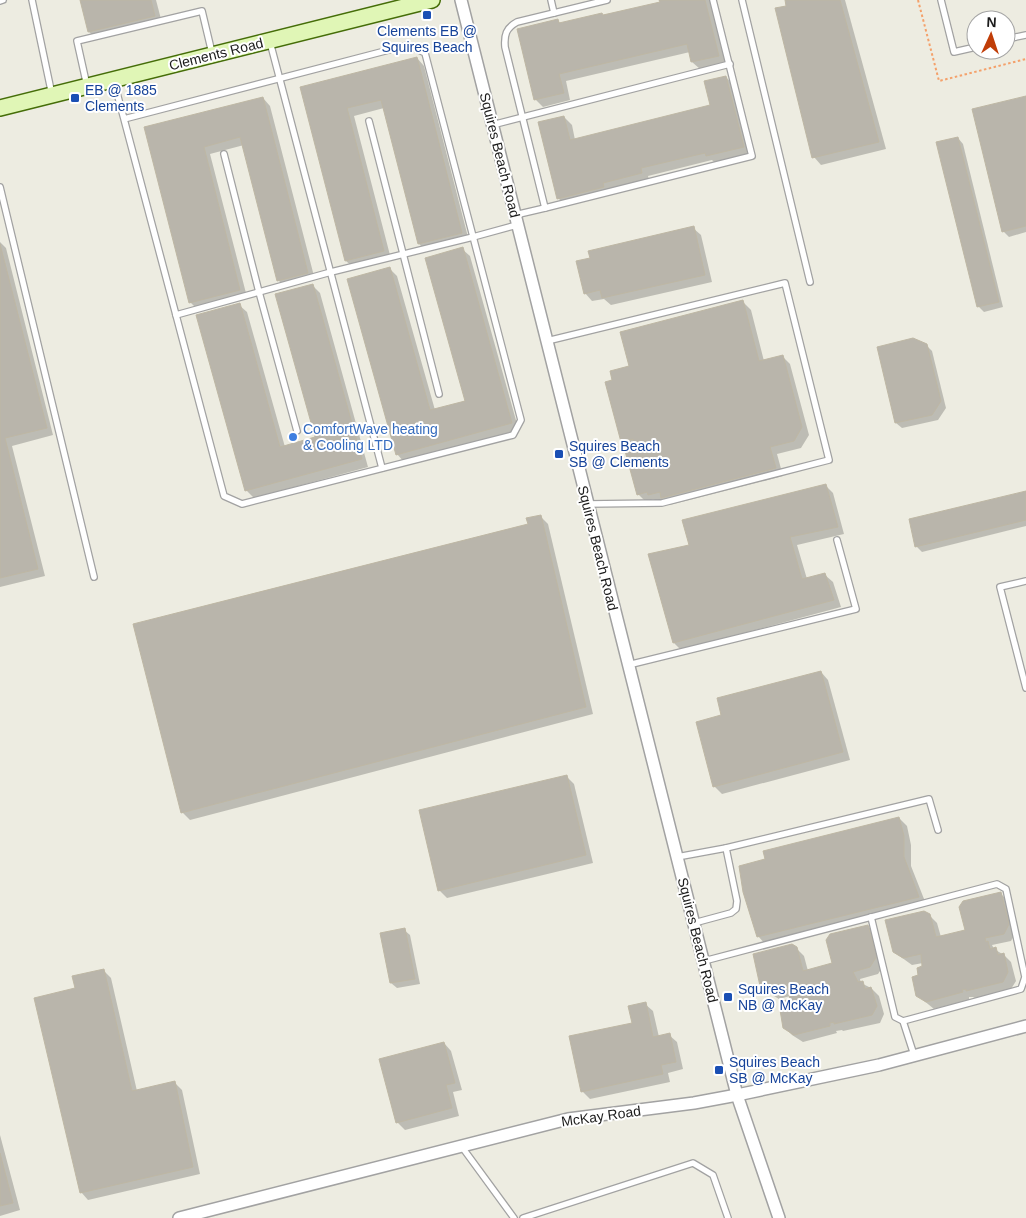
<svg xmlns="http://www.w3.org/2000/svg" width="1026" height="1218" font-family="Arial,sans-serif">
<style>
.shadow{fill:#0003}
.building{fill:#b9b5ab;stroke:#beb7a4}
.lines{fill:none;stroke-linecap:round;stroke-linejoin:round}
.lane-casing{stroke:#a2a2a2;stroke-width:8}
.street-casing{stroke:#a2a2a2;stroke-width:14}
.secondary-casing{stroke:#456d08;stroke-width:18}
.path{stroke:#f4a16b;stroke-width:2;stroke-dasharray:2.5 2.5;stroke-linecap:butt}
.lane{stroke:#fff;stroke-width:5.5}
.street{stroke:#fff;stroke-width:11}
.secondary{stroke:#e0f6b6;stroke-width:15}
.transit-dot{fill:#1a4fb4;stroke:#fff;stroke-width:2}
.shop-dot{fill:#3f7fe0;stroke:#fff;stroke-width:2}
.labels{text-anchor:middle;dominant-baseline:central;stroke-width:4;stroke-linejoin:round;paint-order:stroke}
.transit-label{font-size:14px;fill:#164399;stroke:#fff;text-anchor:start}
.street-label{font-size:14px;fill:#1b1b1b;stroke:#fff}
.shop-label{font-size:14px;fill:#366cbe;stroke:#fff;text-anchor:start}
</style>
<rect width="100%" height="100%" fill="#edece1"/>
<!-- shadow -->
<g class="shadow">
<path d="M81,0H156L162,23L97,39L89,32Z"/>
<path d="M661,0H711L726,63L700,69L692,62L690,52L566,81L570,100L543,107L535,99L557,20L561,24L661,3Z"/>
<path d="M786,0H845L886,149L821,165L814,157Z"/>
<path d="M417,58L424,66L469,241L427,251L419,244L384,108L354,116L391,259L354,268L346,261L301,88Z"/>
<path d="M726,77L733,85L751,155L715,163L712,160L648,176L649,180L610,190L611,195L566,206L558,198L564,117L572,125L575,140L712,106Z"/>
<path d="M1026,97V232L1009,237L1003,231Z"/>
<path d="M263,98L270,106L315,280L286,288L278,280L244,145L210,154L247,297L198,310L190,302L145,128Z"/>
<path d="M958,138L963,144L1003,307L984,312L978,306Z"/>
<path d="M693,228L701,235L712,282L611,305L604,299L592,301L585,293Z"/>
<path d="M0,242L6,248L53,435L12,446L45,576L0,587Z"/>
<path d="M462,249L470,256L519,431L404,462L397,454L390,269L397,276L435,410L466,401Z"/>
<path d="M312,285L320,293L368,467L254,498L247,491L198,316L239,305L247,312L285,447L316,438Z"/>
<path d="M743,302L751,310L764,361L782,356L790,364L809,435L801,448L777,454L783,476L670,505L665,500L656,502L654,499L646,502L638,494L631,451L622,441L613,381L630,367Z"/>
<path d="M926,345L932,351L946,408L938,420L902,428L896,423Z"/>
<path d="M825,485L833,493L844,534L797,545L807,579L825,575L833,582L841,607L681,650L674,643L650,554L691,546Z"/>
<path d="M1026,492V526L922,552L916,546Z"/>
<path d="M540,516L548,524L593,714L190,820L182,812Z"/>
<path d="M821,672L828,680L850,760L722,794L714,786L723,716Z"/>
<path d="M566,776L574,784L593,863L447,898L439,890Z"/>
<path d="M899,818L907,826L911,845V866L926,904L765,944L758,936Z"/>
<path d="M1000,893L1008,901L1016,932L1011,941L992,945L994,949L1004,955L1011,962L1016,981L1011,989L975,998L973,997H969V1000L934,1009L917,995L923,963L912,965L894,952L929,915L937,923L941,937L967,931Z"/>
<path d="M868,926L876,934L884,965L878,974L860,979L861,983L871,988L879,996L884,1014L880,1023L843,1031L842,1030L836,1031L837,1033L803,1042L792,1035L784,1027L787,1009L791,1000L790,996L779,999L769,993L761,985L796,948L804,956L808,971L833,964Z"/>
<path d="M404,930L410,935L420,984L397,988L391,983L382,934Z"/>
<path d="M103,970L111,978L137,1091L175,1083L182,1090L200,1174L88,1200L81,1192L76,989Z"/>
<path d="M645,1004L653,1011L659,1037L669,1035L677,1042L683,1069L668,1073L670,1082L590,1099L582,1091L633,1024Z"/>
<path d="M444,1043L451,1051L462,1090L453,1092L459,1116L405,1130L397,1122Z"/>
<path d="M0,1135L20,1210L0,1216Z"/>
</g>
<!-- building -->
<g class="building">
<path d="M80,0H151L155,16L88,32Z"/>
<path d="M659,0H705L719,56L691,62L687,44L559,74L564,93L534,100L517,29L558,19L559,23L602,13L603,15L660,2Z"/>
<path d="M785,0H840L879,142L812,158L775,8L786,6Z"/>
<path d="M417,57L462,233L418,244L381,100L347,108L384,251L345,261L300,87Z"/>
<path d="M726,76L744,147L706,156L705,153L641,168L642,173L603,183L604,187L557,199L538,122L564,116L570,140L710,105L704,81Z"/>
<path d="M1026,96V226L1002,232L972,109Z"/>
<path d="M263,97L308,273L277,281L240,137L204,147L240,290L189,303L144,127Z"/>
<path d="M958,137L999,302L977,307L936,142Z"/>
<path d="M694,226L705,275L602,298L600,290L584,294L576,261L590,258L588,251Z"/>
<path d="M0,244L47,428L5,438L38,569L0,578Z"/>
<path d="M463,247L512,423L396,455L347,279L390,267L430,410L465,401L425,258Z"/>
<path d="M313,284L362,459L245,491L196,315L240,303L280,447L315,437L275,294Z"/>
<path d="M743,300L759,361L783,355L802,427L794,441L770,447L776,468L661,498L660,492L648,495L647,492L637,495L625,451L636,448L633,439L621,442L605,382L612,380L610,371L629,366L620,332Z"/>
<path d="M913,338L927,344L941,401L932,415L895,423L877,347Z"/>
<path d="M826,484L838,527L790,537L802,579L825,573L834,600L673,643L648,554L689,545L682,520Z"/>
<path d="M1026,491V520L915,547L909,519Z"/>
<path d="M541,515L586,707L181,813L133,624L528,524L526,518Z"/>
<path d="M821,671L843,752L713,787L696,722L721,715L717,698Z"/>
<path d="M567,775L586,855L438,891L419,810Z"/>
<path d="M899,817L904,836V857L919,897L757,937L743,892L739,866L765,859L763,851Z"/>
<path d="M1001,892L1009,924L1004,934L985,938L986,942L988,941L990,949L996,947L998,955L1004,953L1008,972L1003,982L966,991V989L962,990L963,992L926,1002L916,996L912,977L918,975L917,968L922,966L921,954L903,958L893,952L885,920L924,911L930,914L936,937L965,930L959,907L963,901Z"/>
<path d="M868,925L877,956L870,967L853,972L858,982L863,981L865,989L871,987L877,1006L872,1015L834,1024V1022L830,1023V1026L794,1035L783,1028L780,1010L786,1008L783,1001L790,999L788,992L790,991L789,987L771,992L760,986L753,954L792,944L797,947L803,971L832,963L826,940L830,934Z"/>
<path d="M405,928L415,979L390,983L380,933Z"/>
<path d="M104,969L132,1091L175,1081L193,1167L80,1193L34,998L75,988L72,976Z"/>
<path d="M646,1002L653,1037L670,1033L676,1062L661,1065L663,1074L581,1092L569,1036L632,1023L628,1006Z"/>
<path d="M444,1042L455,1083L446,1085L452,1108L396,1123L379,1059Z"/>
<path d="M0,1153L13,1203L0,1206Z"/>
</g>
<g class="lines">
<!-- lane casing -->
<g class="lane-casing">
<g id="lane">
<path d="M32,0L52,95"/>
<path d="M551,0L554,13"/>
<path d="M607,0L517,22C506,28 504,35 505,47L545,208L752,156L713,0"/>
<path d="M742,0L810,282"/>
<path d="M941,0L954,52L976,47"/>
<path d="M0,1L3,0"/>
<path d="M1006,39L1026,35"/>
<path d="M270,42L382,468"/>
<path d="M114,82L124,119L224,496L242,504L513,435L521,420L425,53L408,45L124,119"/>
<path d="M87,86L77,41L202,11L212,53"/>
<path d="M369,121L439,394"/>
<path d="M492,125L730,64"/>
<path d="M224,154L259,292L297,431"/>
<path d="M0,187L94,577"/>
<path d="M515,215L545,208"/>
<path d="M176,315L331,272L473,237L517,225"/>
<path d="M547,341L785,283L829,460L662,503L587,504"/>
<path d="M1026,581L1000,587L1026,688"/>
<path d="M628,665L856,609L837,540"/>
<path d="M677,857L726,848L929,799L938,830"/>
<path d="M871,917L895,1017L903,1021"/>
<path d="M694,923L731,913L736,909L737,901L726,848"/>
<path d="M704,961L997,884L1006,889L1025,977L1021,989L903,1021L914,1055"/>
<path d="M462,1147L514,1218"/>
<path d="M523,1218L693,1163L713,1175L728,1218"/>
</g>
</g>
<!-- street casing -->
<g class="street-casing">
<g id="street">
<path d="M461,0L737,1095L779,1218"/>
<path d="M179,1218L568,1119L694,1103L737,1095L879,1065L1026,1026"/>
</g>
</g>
<!-- secondary casing -->
<g class="secondary-casing">
<path id="secondary" d="M0,108L432,0"/>
</g>
<!-- path -->
<path class="path" d="M918,0L939,81L1026,59"/>
<!-- lane -->
<use href="#lane" class="lane"/>
<!-- street -->
<use href="#street" class="street"/>
<!-- secondary -->
<use href="#secondary" class="secondary"/>
</g>
<!-- markers -->
<g class="transit-dot">
<rect x="422" y="10" width="10" height="10" rx="2.5"/>
<rect x="70" y="93" width="10" height="10" rx="2.5"/>
<rect x="554" y="449" width="10" height="10" rx="2.5"/>
<rect x="723" y="992" width="10" height="10" rx="2.5"/>
<rect x="714" y="1065" width="10" height="10" rx="2.5"/>
</g>
<circle class="shop-dot" cx="293" cy="437" r="5"/>
<g class="labels">
<!-- transit labels -->
<g class="transit-label">
<text x="427" y="31" text-anchor="middle">Clements EB @<tspan x="427" dy="16">Squires Beach</tspan></text>
<text x="85" y="90">EB @ 1885<tspan x="85" dy="16">Clements</tspan></text>
<text x="569" y="446">Squires Beach<tspan x="569" dy="16">SB @ Clements</tspan></text>
<text x="738" y="989">Squires Beach<tspan x="738" dy="16">NB @ McKay</tspan></text>
<text x="729" y="1062">Squires Beach<tspan x="729" dy="16">SB @ McKay</tspan></text>
</g>
<!-- street labels -->
<g class="street-label">
<text transform="translate(216 54) rotate(-14)">Clements Road</text>
<text transform="translate(500 155) rotate(76)">Squires Beach Road</text>
<text transform="translate(598 548) rotate(76)">Squires Beach Road</text>
<text transform="translate(698 940) rotate(76)">Squires Beach Road</text>
<text transform="translate(601 1116) rotate(-8)">McKay Road</text>
</g>
<!-- shop labels -->
<g class="shop-label">
<text x="303" y="429">ComfortWave heating<tspan x="303" dy="16">&amp; Cooling LTD</tspan></text>
</g>
</g>
<!-- north arrow -->
<g transform="translate(991 35) rotate(3)"><circle r="24" fill="#ffffff" stroke="#a4a4a4"/>
<path d="M0-4L9 19L0 12L-9 19Z" fill="#c03d07"/>
<text y="-8" font-size="14" font-weight="bold" text-anchor="middle" fill="#1b1b1b">N</text>
</g>
</svg>
